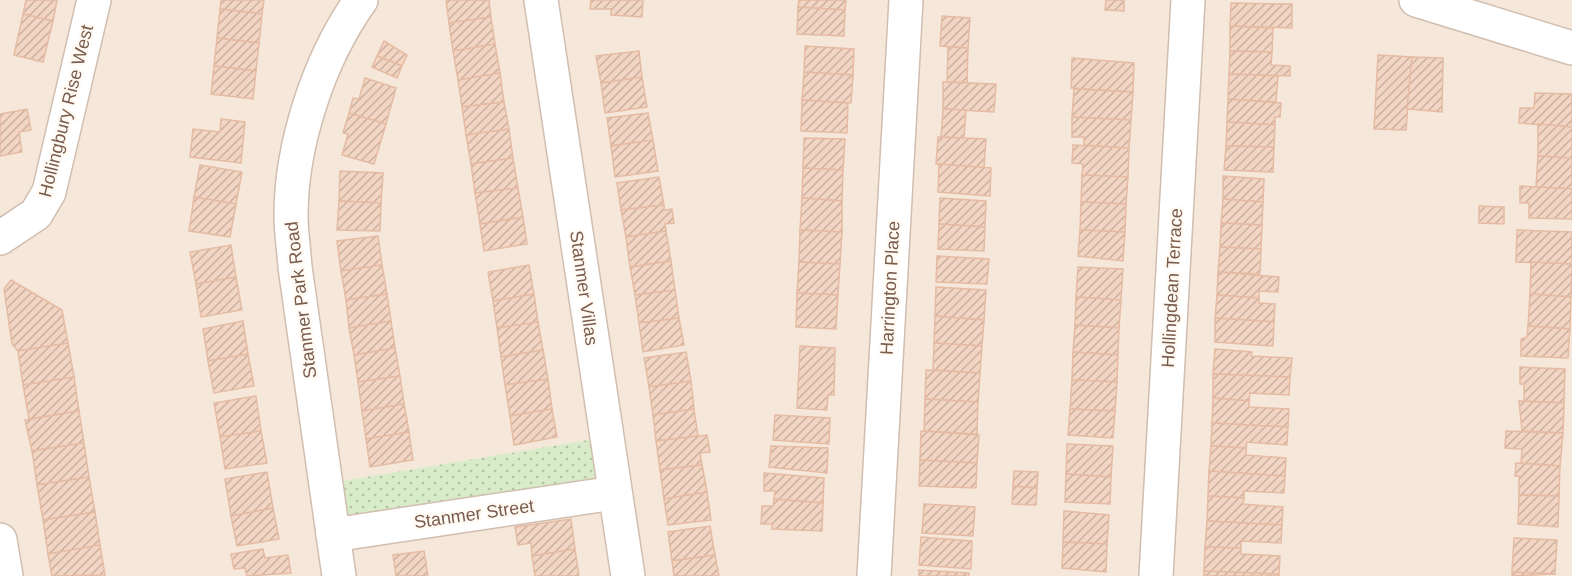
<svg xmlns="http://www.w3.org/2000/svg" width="1572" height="576" font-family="Arial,sans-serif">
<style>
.residential{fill:#f5e8da}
.grass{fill:url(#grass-dots)}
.building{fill:url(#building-hatch);stroke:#e6bba3;stroke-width:1.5}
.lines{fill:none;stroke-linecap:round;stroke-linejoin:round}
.minor-casing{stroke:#d1beb0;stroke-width:36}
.minor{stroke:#fff;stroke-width:33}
.labels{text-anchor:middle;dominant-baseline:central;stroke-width:5;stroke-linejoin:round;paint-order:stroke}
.street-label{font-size:18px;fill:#7a5c4d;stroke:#fffaf3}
</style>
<defs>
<pattern id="grass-dots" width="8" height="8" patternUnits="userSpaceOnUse" patternTransform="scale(1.5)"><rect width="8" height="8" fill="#d8ecc9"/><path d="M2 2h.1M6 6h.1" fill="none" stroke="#b4c2a5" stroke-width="1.8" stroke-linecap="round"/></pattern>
<pattern id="building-hatch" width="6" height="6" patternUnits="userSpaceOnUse" patternTransform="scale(1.5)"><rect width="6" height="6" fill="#f3d5c3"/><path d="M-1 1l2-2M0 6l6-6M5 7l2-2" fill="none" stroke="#cab0a1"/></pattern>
</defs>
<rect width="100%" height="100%" fill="#fdf6ec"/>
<!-- residential -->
<rect class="residential" x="0" y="0" width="1572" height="576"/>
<!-- grass -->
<path class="grass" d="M606,437L614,493L333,535L325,484Z"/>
<!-- building -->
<g class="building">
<path d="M26,0H57L53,21L23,14Z"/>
<path d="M221,0H264L262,14L220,9Z"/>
<path d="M446,0H489L491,17L449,23Z"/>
<path d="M591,0H643L642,17L611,15V9H590Z"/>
<path d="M799,0H846L845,10L798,7Z"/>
<path d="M1124,0V11L1105,10L1106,0Z"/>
<path d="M1231,3L1292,4V28L1230,26Z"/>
<path d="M798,7L845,10L844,36L797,34Z"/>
<path d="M220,9L262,14L259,43L217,38Z"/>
<path d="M23,14L53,21L43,62L14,55Z"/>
<path d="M942,16L970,18L968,48L940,46Z"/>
<path d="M491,17L495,44L453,51L449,23Z"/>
<path d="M1230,26L1273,28L1272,52L1230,51Z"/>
<path d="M217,38L259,43L256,71L214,66Z"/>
<path d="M384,41L407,55L402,66L377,56Z"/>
<path d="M495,44L500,73L458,80L453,51Z"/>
<path d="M805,46L854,49L853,75L804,72Z"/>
<path d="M948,47L968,48L967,83L947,82Z"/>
<path d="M639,51L642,77L601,83L596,56Z"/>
<path d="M1230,51L1272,52L1271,65L1290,66V76L1229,74Z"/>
<path d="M1378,55L1412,57L1406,130L1374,129Z"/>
<path d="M377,56L402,66L397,78L372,67Z"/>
<path d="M1412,57L1443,58L1442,112L1407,109Z"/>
<path d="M1072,58L1134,63L1133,92L1071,88Z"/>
<path d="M214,66L256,71L253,99L211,94Z"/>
<path d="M804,72L853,75L851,103L802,100Z"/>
<path d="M500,73L504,102L462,107L458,80Z"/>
<path d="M1229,74L1278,76L1276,102L1228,99Z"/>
<path d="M642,77L647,107L605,113L601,83Z"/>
<path d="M365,78L396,88L386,124L349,113L353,98L359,99Z"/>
<path d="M943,82L996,84L994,112L943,109Z"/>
<path d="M1074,89L1133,92L1131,120L1072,117Z"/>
<path d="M1535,93L1572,94V127L1519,123L1520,108H1534Z"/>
<path d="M1228,99L1281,103L1280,117H1275V125L1227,122Z"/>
<path d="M802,100L848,103L847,133L801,131Z"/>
<path d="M504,102L509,129L466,135L462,107Z"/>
<path d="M27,109L31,130L19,132L22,152L0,156V114Z"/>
<path d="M943,109L966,110L964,138L941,137Z"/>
<path d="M349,113L386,124L374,164L342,155L348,134L343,133Z"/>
<path d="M648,113L653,140L611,146L607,118Z"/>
<path d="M1072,117L1131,120L1129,148L1084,145V137H1072Z"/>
<path d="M221,119L245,122L241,163L190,157L193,129L220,132Z"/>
<path d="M1227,122L1275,125L1274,147L1226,146Z"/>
<path d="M1538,124L1572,127V158L1538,156Z"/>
<path d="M509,129L513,158L471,164L466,135Z"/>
<path d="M938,137L986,139L984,168L936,164Z"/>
<path d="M804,138L845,139L843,170L803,168Z"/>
<path d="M653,140L658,171L615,177L611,146Z"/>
<path d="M1073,145L1129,148L1128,177L1082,175L1083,164L1072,163Z"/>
<path d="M1226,146L1274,147L1273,172L1224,170Z"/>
<path d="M1538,156L1572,158V189L1536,187Z"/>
<path d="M513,158L518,188L475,193L471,164Z"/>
<path d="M939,164L991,168L990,196L938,192Z"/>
<path d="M200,165L242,172L236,204L194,197Z"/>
<path d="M803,168L843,170L842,201L802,198Z"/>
<path d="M340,171L383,173L381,203L339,201Z"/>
<path d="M1082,175L1128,177L1126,204L1081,202Z"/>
<path d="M1223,176L1264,179L1263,202L1223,199Z"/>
<path d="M659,177L664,205L621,210L617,183Z"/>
<path d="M1520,186L1572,189V219L1529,218V203H1520Z"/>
<path d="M518,188L523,217L480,224L475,193Z"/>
<path d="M194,197L236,204L230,237L189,231Z"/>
<path d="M802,198L842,201V232L800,230Z"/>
<path d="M940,198L986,201L985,227L939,224Z"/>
<path d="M1223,199L1263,202L1262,225L1221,223Z"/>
<path d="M339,201L381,203L380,231L337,230Z"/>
<path d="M1081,202L1126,204L1125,232L1080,230Z"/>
<path d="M664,205V210L672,209L674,223L665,224L666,231L626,237L621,210Z"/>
<path d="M1479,206L1504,207V224L1479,223Z"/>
<path d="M523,217L527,244L484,251L480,224Z"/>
<path d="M1221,223L1262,225L1261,249L1220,247Z"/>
<path d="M939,224L985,227L984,251L938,249Z"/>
<path d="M800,230L842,232L840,264L799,262Z"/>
<path d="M1080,230L1125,232L1123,261L1078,256Z"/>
<path d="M1517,230L1572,232V264L1516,262Z"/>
<path d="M666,231L671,261L630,267L626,237Z"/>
<path d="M378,236L382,265L341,271L337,241Z"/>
<path d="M231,245L236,277L196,284L190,252Z"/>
<path d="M1220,247L1261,249L1260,274L1218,272Z"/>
<path d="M937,256L989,259L987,284L936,282Z"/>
<path d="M671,261L675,290L635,295L630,267Z"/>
<path d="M799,262L840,264L838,295L797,293Z"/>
<path d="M1531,262L1572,264L1571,297L1530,294Z"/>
<path d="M382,265L387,294L346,300L341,271Z"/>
<path d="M529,265L534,294L493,301L488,272Z"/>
<path d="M1078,267L1123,269L1121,300L1076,297Z"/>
<path d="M1218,272L1279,277L1278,292L1259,291V298L1217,295Z"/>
<path d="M236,277L242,310L201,317L196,284Z"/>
<path d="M11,280L62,310L68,343L18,351L12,344L4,289Z"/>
<path d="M936,287L986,290L984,320L935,316Z"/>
<path d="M675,290L679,318L639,323L635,295Z"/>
<path d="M797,293L838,295L836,329L796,327Z"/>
<path d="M387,294L391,321L349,328L346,300Z"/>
<path d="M534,294L538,322L497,328L493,301Z"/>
<path d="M1530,294L1571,297L1570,329L1528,326Z"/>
<path d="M1217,295L1259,298V303L1275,304L1274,322L1215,318Z"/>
<path d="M1076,297L1121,300L1119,328L1075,325Z"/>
<path d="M935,316L984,320L982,346L934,343Z"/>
<path d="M679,318L684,345L643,352L639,323Z"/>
<path d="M1215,318L1274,322L1273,346L1215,342Z"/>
<path d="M243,321L248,354L208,361L203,329Z"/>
<path d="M391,321L395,348L354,355L349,328Z"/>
<path d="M538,322L543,350L501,357L497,328Z"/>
<path d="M1075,325L1119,328L1118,355L1073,352Z"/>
<path d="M1528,326L1570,329L1568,358L1521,356V339L1527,337Z"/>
<path d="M68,343L74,377L23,385L18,351Z"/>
<path d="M934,343L982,346L980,373L933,370Z"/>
<path d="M800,346L835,348L834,395H828L827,410L797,408Z"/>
<path d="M395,348L400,376L358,382L354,355Z"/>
<path d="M1215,349L1252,352L1251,356L1292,358L1290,377L1213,374Z"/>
<path d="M543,350L548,379L505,385L501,357Z"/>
<path d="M686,352L691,381L649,387L644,358Z"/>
<path d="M1073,352L1118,355L1117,382L1072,380Z"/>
<path d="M248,354L254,386L214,393L208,361Z"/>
<path d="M1520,367L1565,369L1564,403L1524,401V384H1520Z"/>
<path d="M926,370L980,373L978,402L925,399Z"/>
<path d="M1213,374L1290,377L1289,395L1250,393L1249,401L1213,398Z"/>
<path d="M400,376L404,404L362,411L358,382Z"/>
<path d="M74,377L79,411L29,419L23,385Z"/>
<path d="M548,379L552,409L510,416L505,385Z"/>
<path d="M1072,380L1117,382L1115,411L1070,409Z"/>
<path d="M691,381L694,409L653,415L649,387Z"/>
<path d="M256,396L261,431L220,437L214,403Z"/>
<path d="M1213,398L1249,401V407L1289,409L1288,427L1212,423Z"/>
<path d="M925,399L978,402L977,434L924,431Z"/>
<path d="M1519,401L1564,403L1563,433L1522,431Z"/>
<path d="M404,404L409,432L366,439L362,411Z"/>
<path d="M552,409L557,437L514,445L510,416Z"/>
<path d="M694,409L698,436L656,441L653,415Z"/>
<path d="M1070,409L1115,411L1113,438L1068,435Z"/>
<path d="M79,411L84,443L32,451L25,420Z"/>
<path d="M775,415L830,418L829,444L773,440Z"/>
<path d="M1212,423L1288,427L1287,445L1247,442L1246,448L1211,446Z"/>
<path d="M261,431L267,463L225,469L220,437Z"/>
<path d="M921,431L979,435L977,463L920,460Z"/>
<path d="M1506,431L1563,433L1560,466L1521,463L1522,449L1505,448Z"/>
<path d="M409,432L413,460L370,467L366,439Z"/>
<path d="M707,435L710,452L700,453L702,465L660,470L656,441Z"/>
<path d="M84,443L89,477L37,485L32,451Z"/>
<path d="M1067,444L1113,446L1111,477L1066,474Z"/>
<path d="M771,446L828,448L827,473L769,467Z"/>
<path d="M1211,446L1246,448V455L1286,458L1285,476L1209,471Z"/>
<path d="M920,460L977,463L976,488L919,486Z"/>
<path d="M1516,463L1560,466L1559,496L1519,495V476H1515Z"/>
<path d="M702,465L707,492L664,499L660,470Z"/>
<path d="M1014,471L1038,472L1037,488L1013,486Z"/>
<path d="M1209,471L1285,476L1284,493L1244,491V498L1208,496Z"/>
<path d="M267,472L273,508L231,516L225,479Z"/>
<path d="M764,473L824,478L823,503L774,499L775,491H764Z"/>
<path d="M1066,474L1111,477L1110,504L1065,502Z"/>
<path d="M89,477L95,512L43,520L37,485Z"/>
<path d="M1013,486L1037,488L1036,505L1012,504Z"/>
<path d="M707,492L711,520L668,525L664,499Z"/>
<path d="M1519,495L1559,496L1558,527L1518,524Z"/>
<path d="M1208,496L1244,498L1243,504L1283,507L1282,525L1207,521Z"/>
<path d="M774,499L823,503L822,531L772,529V524H761L762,506H773Z"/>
<path d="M924,504L975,507L973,536L922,533Z"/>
<path d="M273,508L279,539L237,546L231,516Z"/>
<path d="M1064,511L1109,515L1107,544L1063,542Z"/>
<path d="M95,512L100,545L48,554L43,520Z"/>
<path d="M571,519L575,549L532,556L531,543L518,545L515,527Z"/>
<path d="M1207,521L1282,525L1281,543L1241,541V548L1205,547Z"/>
<path d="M710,526L715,555L672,561L668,532Z"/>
<path d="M921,537L972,541L971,569L919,565Z"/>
<path d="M1514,538L1557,540L1555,574L1512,572Z"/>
<path d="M1063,542L1107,544L1106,572L1062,568Z"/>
<path d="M100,545L105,575L52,576L48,554Z"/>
<path d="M1205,547L1241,548V554L1280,556L1279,574L1204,571Z"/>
<path d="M263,549L265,558L288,555L291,573L247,576L245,568L234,569L231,554Z"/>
<path d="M575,549L579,576H535L532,556Z"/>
<path d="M424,551L428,576H396L393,555Z"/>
<path d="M715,555L719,576H674L672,561Z"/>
<path d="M919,570L969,573V576H919Z"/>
<path d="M1204,571L1279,574V576H1204Z"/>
<path d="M1512,572L1555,574L1512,576Z"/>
</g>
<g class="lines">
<!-- minor casing -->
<g class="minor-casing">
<g id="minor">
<path d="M541,0L628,576"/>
<path d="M1416,0L1572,48"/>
<path d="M0,238L36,214L49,192L94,0"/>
<path d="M333,535L614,493"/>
<path d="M0,540L6,576"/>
<path d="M339,576L295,267C294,250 291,233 291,216C291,144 319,59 361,0"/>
<path d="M874,576L906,0"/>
<path d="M1156,576L1188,0"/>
</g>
</g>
<!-- minor -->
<use href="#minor" class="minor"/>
</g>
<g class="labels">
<!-- street labels -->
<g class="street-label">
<text transform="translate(66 111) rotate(-76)">Hollingbury Rise West</text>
<text transform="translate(584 288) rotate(82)">Stanmer Villas</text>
<text transform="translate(890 288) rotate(-87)">Harrington Place</text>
<text transform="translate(1172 288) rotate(-87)">Hollingdean Terrace</text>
<text transform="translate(301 300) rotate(-97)">Stanmer Park Road</text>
<text transform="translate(474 514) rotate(-8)">Stanmer Street</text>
</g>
</g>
</svg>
